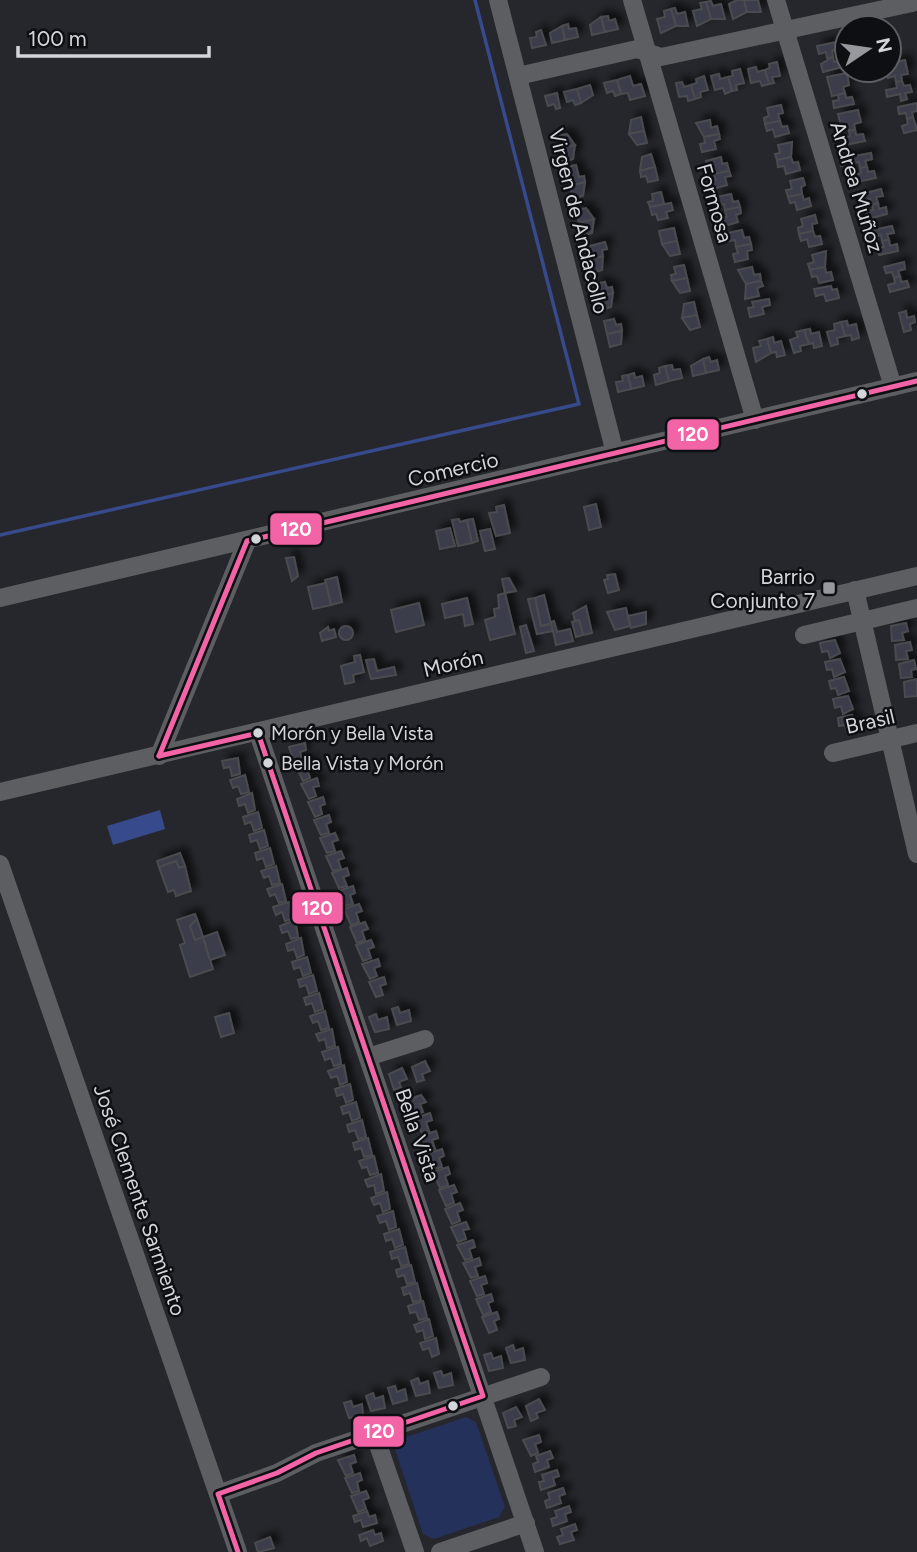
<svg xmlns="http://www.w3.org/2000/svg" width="917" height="1552" font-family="Figtree,sans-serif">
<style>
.green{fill:#24315b}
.water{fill:#364a8c}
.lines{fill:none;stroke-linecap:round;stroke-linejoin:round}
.stream{stroke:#364a8c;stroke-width:3.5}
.building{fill:#3a3d4c;stroke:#4a4b4f;stroke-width:2;filter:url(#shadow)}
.minor{stroke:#5d5e62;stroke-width:18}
.bus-1-casing{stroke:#0e0f13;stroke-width:10}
.bus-1{stroke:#f264a5;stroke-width:5}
.bus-dot{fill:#d2d5da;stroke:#0e0f13;stroke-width:2.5}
.poi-dot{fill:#96989d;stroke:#0e0f13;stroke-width:2.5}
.labels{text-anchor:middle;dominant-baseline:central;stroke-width:5;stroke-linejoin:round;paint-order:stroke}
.bus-label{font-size:19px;fill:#d2d5da;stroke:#0e0f13;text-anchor:start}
.street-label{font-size:21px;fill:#d2d5da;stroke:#0e0f13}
.poi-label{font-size:21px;fill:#d2d5da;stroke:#0e0f13;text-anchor:end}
.line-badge{stroke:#0e0f13;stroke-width:2.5}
.badge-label{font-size:19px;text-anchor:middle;font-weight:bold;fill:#fff}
</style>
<defs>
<filter id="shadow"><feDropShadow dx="6" dy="-6" stdDeviation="3.5" flood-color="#0009"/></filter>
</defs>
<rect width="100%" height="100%" fill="#26272c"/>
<!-- green -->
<path class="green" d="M466,1417L476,1422L505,1507L499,1517L434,1539L423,1534L395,1449L400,1439Z"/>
<!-- water -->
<path class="water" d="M160,810L165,829L113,845L107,826Z"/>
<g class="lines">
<!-- stream -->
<path class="stream" d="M0,535L579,404L475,0"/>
</g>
<!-- building -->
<g class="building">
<path d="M737,0H744L747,12L733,19L729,4Z"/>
<path d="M744,0H758L761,12H747Z"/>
<path d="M711,1L713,6L721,4L725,19H711L706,2Z"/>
<path d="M706,2L711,19L697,26L693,11L702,9L700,3Z"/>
<path d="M675,8L677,14L685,12L688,26H676L671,9Z"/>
<path d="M671,9L676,26L661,33L657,19L665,17L664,11Z"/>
<path d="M608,16L609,21L615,19L618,29L605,32L601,17Z"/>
<path d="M601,17L605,32L592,35L590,25Z"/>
<path d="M568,24L569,29L576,28L578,37L565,40L562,26Z"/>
<path d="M562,26L565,40L552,43L550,33Z"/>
<path d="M541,30L546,45L532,48L530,38L537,37L536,32Z"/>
<path d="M837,42L838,49L832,51L833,57L827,58L826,52L819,54L817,46Z"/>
<path d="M833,57L834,62L841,60L842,67L823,72L821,64Z"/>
<path d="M905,60L908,74L901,75L902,81L896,82L895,76L888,78L889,64Z"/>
<path d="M777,62L780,76L772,77L774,83L769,84L765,70L770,68L769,64Z"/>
<path d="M756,67L757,72L765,70L769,84L762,86L760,81L751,83L748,69Z"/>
<path d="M740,69L744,83L736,85L737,90L732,91L728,77L733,76L732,71Z"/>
<path d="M847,73L849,85L843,87L845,93L832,96L827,77Z"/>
<path d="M719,74L720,79L728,77L732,91L725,94L723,88L715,90L711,76Z"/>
<path d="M630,76L633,86L641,84L645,96L630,100L628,93L621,94L617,80Z"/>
<path d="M704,76L708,90L700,92L701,97L695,99L691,85L697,83L696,79Z"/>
<path d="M617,80L621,94L615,96L613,91L607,93L604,83Z"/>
<path d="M902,81L904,86L910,85L912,92L905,93L907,99L901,101L900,94L887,97L886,90L897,88L896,82Z"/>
<path d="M682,82L684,87L691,85L695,99L688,101L687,96L679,97L676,83Z"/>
<path d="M590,85L593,95L581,103L577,89Z"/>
<path d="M577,89L581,103L575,105L573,100L567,102L564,92Z"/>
<path d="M557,93L560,108L556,109L554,104L548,106L545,96Z"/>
<path d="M845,93L846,98L852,97L854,104L834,108L833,101L839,100L838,95Z"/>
<path d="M917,103V111L912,112L913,117L907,119L906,113L899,114L898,107Z"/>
<path d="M781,105L783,113L778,114L780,121L765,124L764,118L769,116L767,108Z"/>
<path d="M858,110L861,122L854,124L855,130L849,131L848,125L841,126L838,114Z"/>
<path d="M641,117L644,131L629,134L631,120Z"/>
<path d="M913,117L917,130L904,133L902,126L908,124L907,119Z"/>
<path d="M710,120L711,128L717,126L719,134L704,137L696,123Z"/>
<path d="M780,121L782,127L787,126L789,133L775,137L773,129L767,131L765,124Z"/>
<path d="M855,130L856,135L863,134L865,141L845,145L843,138L850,136L849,131Z"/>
<path d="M644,131L647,143L637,145L629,134Z"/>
<path d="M567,134L575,145L560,148L557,136Z"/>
<path d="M719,134L720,139L714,141L716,149L702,152L700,144L705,143L704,137Z"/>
<path d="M792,142L791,157L777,160L775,154L780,153L778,145Z"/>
<path d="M575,145L573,159L563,162L560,148Z"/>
<path d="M871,153L872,159L865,161L867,167L860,168L859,162L841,166L839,159Z"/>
<path d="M651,154L655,167L640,171L642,157Z"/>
<path d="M721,157L722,164L727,163L729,171L714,174L713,167L708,169L706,161Z"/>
<path d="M791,157L793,163L798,162L800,170L786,174L784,166L778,167L777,160Z"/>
<path d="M576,165L579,177L584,176L585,182L570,186L566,167Z"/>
<path d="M655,167L658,180L648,182L646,176L641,177L640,171Z"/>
<path d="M867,167L868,172L874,171L876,178L856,182L855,175L861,173L860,168Z"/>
<path d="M729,171L731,176L725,177L727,185L713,189L711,181L716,180L714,174Z"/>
<path d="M803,178L805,185L801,187L802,194L788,197L786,190L792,189L790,181Z"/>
<path d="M585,182L583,196L573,198L570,186Z"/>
<path d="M881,189L883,196L876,197L878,203L872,205L870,199L863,201L862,194Z"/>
<path d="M661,192L664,204L650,207L648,202L653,201L652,194Z"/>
<path d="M731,194L733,202L738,201L740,207L725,210L724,204L719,205L717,197Z"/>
<path d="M802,194L804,200L809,198L811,206L797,210L795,202L790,203L788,197Z"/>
<path d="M671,203L673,210L666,212L668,218L658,220L656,214L652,215L650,207Z"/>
<path d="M878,203L879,209L886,207L887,214L868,219L866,211L873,210L872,205Z"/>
<path d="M740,207L741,213L736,215L738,222L724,226L722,218L727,217L725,210Z"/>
<path d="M586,208L594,219L579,223L576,210Z"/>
<path d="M815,215L817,223L812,224L813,231L799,234L798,228L803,226L801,219Z"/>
<path d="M594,219L592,233L582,236L579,223Z"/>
<path d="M892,226L894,233L887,234L889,240L882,241L881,235L874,237L873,230Z"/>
<path d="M674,228L677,241L662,244L659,231Z"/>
<path d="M742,230L744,238L749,237L751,244L736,247L735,240L729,241L728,233Z"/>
<path d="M813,231L815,237L820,236L822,244L809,247L807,239L801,241L799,234Z"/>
<path d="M889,240L890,246L897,244L898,251L879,255L877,248L884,247L882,241Z"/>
<path d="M677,241L680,254L670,256L662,244Z"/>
<path d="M605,242L607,249L602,250L603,256L589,260L586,247Z"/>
<path d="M751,244L752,250L747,251L748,259L735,262L733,254L738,253L736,247Z"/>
<path d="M826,251L825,267L810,270L808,264L814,262L812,255Z"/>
<path d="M603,256L602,270L592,273L589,260Z"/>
<path d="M904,262L905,269L898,271L900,276L894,278L892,272L886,273L884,267Z"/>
<path d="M684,265L687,278L672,281L671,275L676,274L674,267Z"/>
<path d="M752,267L754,275L760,274L761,281L746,284L738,270Z"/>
<path d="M825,267L826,273L831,272L833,280L819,283L817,276L812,277L810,270Z"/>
<path d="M900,276L901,282L907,281L909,287L890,292L888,285L895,283L894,278Z"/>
<path d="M687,278L690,291L680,293L672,281Z"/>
<path d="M761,281L763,286L757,288L759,296L745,299L746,284Z"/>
<path d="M605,282L607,288L612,287L613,293L598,297L595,284Z"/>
<path d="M831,286L832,290L837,289L839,298L826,301L824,294L816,296L814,289Z"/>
<path d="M613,293L611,307L601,310L598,297Z"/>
<path d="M769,299L770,305L762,307L764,314L750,317L748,308L754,307L752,302Z"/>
<path d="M694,302L697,315L682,318L684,304Z"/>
<path d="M906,311L907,318L914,316L915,322L910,324L911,330L904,332L899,313Z"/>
<path d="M697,315L700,327L690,330L682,318Z"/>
<path d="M614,319L616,325L621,324L622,331L607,334L604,321Z"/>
<path d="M847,321L848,326L856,324L859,338L852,340L851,335L845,336L841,322Z"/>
<path d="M841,322L845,336L837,338L838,344L831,346L827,332L835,330L834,324Z"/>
<path d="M810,329L811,334L819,332L822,346L814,348L813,343L809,344L804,330Z"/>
<path d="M804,330L809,344L800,346L801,351L794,353L790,340L798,337L796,332Z"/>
<path d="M622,331L621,344L610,347L607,334Z"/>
<path d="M773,337L774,343L781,341L785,355L777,357L776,352L771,353L767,339Z"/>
<path d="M767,339L771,353L756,362L753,348L761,346L759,341Z"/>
<path d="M709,357L711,362L717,360L719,370L706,373L703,359Z"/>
<path d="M703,359L706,373L693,376L691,366Z"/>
<path d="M672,365L673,370L680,369L682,378L669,381L665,366Z"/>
<path d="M665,366L669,381L656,385L654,375L660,373L659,368Z"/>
<path d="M634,373L635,378L642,376L644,386L631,389L628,375Z"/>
<path d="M628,375L631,389L618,392L616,382L623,381L622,376Z"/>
<path d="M596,504L601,527L589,530L584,507Z"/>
<path d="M504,505L510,533L496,536L489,513L497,512L496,507Z"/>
<path d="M459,519L460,522L467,520L472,543L458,546L452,520Z"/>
<path d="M473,519L478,541L472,543L467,520Z"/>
<path d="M450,528L455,546L440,549L436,531Z"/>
<path d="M490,529L495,549L485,551L480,531Z"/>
<path d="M294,557L298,576L292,581L286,558Z"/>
<path d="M615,574L619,590L608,593L604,580L608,579L607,575Z"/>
<path d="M337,577L342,602L331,605L325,580Z"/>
<path d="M509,578L516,591L505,593L502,579Z"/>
<path d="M326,583L331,605L313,609L308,587Z"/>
<path d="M505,593L515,634L490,640L485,620L495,617L494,609L499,608L498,595Z"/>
<path d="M544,595L551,624L541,626L535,598Z"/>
<path d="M467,598L473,624L465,626L463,614L445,618L442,604Z"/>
<path d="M535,598L541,626L551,624L553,631L537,634L528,599Z"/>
<path d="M419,603L424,625L396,632L391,610Z"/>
<path d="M586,606L592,633L583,635L579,620L575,621L573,613Z"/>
<path d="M626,608L630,626L615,630L607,612Z"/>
<path d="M646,612V624L631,628L628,616Z"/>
<path d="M579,620L583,635L576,637L572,622Z"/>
<path d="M554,621L557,632L570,629L573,641L556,645L551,622Z"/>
<path d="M906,623L908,631L902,633L904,640L892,641L891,626Z"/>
<path d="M526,625L534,651L526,653L520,627Z"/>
<circle cx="346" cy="633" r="7"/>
<path d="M328,627L329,631L334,629L336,637L322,641L320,633Z"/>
<path d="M835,640L840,653L830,658L828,651L822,652L820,643Z"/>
<path d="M910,642L912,650L906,651L908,659L896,660L895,645Z"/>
<path d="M360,655L364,672L353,675L354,682L345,684L341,666L355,662L354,656Z"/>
<path d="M374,659L377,671L394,667L396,675L371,679L366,660Z"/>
<path d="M840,659L845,672L834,677L832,669L827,670L825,662Z"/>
<path d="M914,660L916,669L911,670L912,677L901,678L899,664Z"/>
<path d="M844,677L849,691L838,695L836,688L831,689L829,681Z"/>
<path d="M917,679V696L905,697L904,682Z"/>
<path d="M848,696L853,709L843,714L841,706L835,708L833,699Z"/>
<path d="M852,715L858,728L847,732L845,725L839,726L838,718Z"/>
<path d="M305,743L306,750L300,752L302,761L295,763L289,747Z"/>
<path d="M238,758L240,774L232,776L230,767L224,768L222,761Z"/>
<path d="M311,760L313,767L307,769L310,778L303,781L296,766Z"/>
<path d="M245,775L249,792L241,794L238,786L233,788L230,780Z"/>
<path d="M317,778L319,786L313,787L316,796L309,799L301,784Z"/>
<path d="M252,793L255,810L248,813L245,804L239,806L237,799Z"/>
<path d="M323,797L325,804L320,806L322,814L315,817L308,802Z"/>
<path d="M258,812L262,828L254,831L251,822L245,824L243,817Z"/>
<path d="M329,815L331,822L326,824L329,833L321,835L314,820Z"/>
<path d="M264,830L268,846L260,849L257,840L251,842L249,835Z"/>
<path d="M335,833L338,840L332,842L335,851L327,853L320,838Z"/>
<path d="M270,848L274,864L266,867L263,858L257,860L255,853Z"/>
<path d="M341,851L344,858L338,860L341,869L333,871L326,856Z"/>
<path d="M180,853L185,866L179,868L176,861L159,867L157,861Z"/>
<path d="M176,861L179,868L185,866L191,891L176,896L174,890L168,892L159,867Z"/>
<path d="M276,866L280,883L272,885L269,876L264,878L261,871Z"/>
<path d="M347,868L349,875L343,877L347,886L339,888L332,873Z"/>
<path d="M282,884L286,901L279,903L275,894L270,896L267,889Z"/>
<path d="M353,886L355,893L350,895L353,904L345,906L338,891Z"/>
<path d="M289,902L292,919L285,921L282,912L276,915L273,907Z"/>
<path d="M359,904L362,911L356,913L359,922L351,925L344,909Z"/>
<path d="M195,914L197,919L190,926L195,940L203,937L213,969L190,977L180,945L185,943L177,920Z"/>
<path d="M197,919L203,937L195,940L190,926Z"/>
<path d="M295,920L298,937L291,939L288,931L282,933L280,926Z"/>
<path d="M365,922L368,929L362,931L365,940L357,943L350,927Z"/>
<path d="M217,932L225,955L210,960L203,937Z"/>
<path d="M301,938L304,955L297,958L294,949L288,951L286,944Z"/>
<path d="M371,940L374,947L368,949L371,958L363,961L356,945Z"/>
<path d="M307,957L311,973L303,976L300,967L294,969L292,962Z"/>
<path d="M378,959L380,966L374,968L377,976L370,979L362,964Z"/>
<path d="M313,975L317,991L309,994L306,985L300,987L298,980Z"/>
<path d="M384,977L386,984L380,986L383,995L376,997L369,982Z"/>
<path d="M319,993L323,1009L315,1012L312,1003L306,1005L304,998Z"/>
<path d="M398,1007L400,1013L409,1010L411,1021L397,1025L392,1009Z"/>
<path d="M325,1011L329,1028L321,1030L318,1021L313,1023L310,1016Z"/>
<path d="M229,1013L234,1033L221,1037L215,1017Z"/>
<path d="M376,1014L378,1020L387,1017L389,1029L375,1032L369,1017Z"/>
<path d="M332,1029L335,1046L327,1048L325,1039L319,1041L316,1034Z"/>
<path d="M338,1047L341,1064L334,1066L331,1058L325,1060L322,1052Z"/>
<path d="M425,1061L430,1071L422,1074L424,1080L417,1082L412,1067Z"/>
<path d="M344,1065L347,1082L340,1085L337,1076L331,1078L328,1071Z"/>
<path d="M402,1068L407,1079L399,1082L401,1087L394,1090L389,1074Z"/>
<path d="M350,1084L353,1100L346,1103L343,1094L337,1096L335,1089Z"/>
<path d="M421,1095L426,1102L420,1104L423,1112L415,1115L408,1100Z"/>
<path d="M356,1102L360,1118L352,1121L349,1112L343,1114L341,1107Z"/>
<path d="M430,1113L432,1120L426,1122L429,1131L422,1133L415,1118Z"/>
<path d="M362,1120L366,1137L358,1139L355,1130L349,1132L347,1125Z"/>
<path d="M436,1131L438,1138L432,1140L435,1149L428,1151L420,1136Z"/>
<path d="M368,1138L372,1155L364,1157L361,1148L355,1150L353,1143Z"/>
<path d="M442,1149L444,1156L439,1158L442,1167L434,1169L427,1154Z"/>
<path d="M374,1156L378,1173L370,1175L367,1167L362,1168L359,1161Z"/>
<path d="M448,1167L450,1174L445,1176L448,1185L440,1188L433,1172Z"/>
<path d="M381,1174L384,1191L376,1194L374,1185L368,1187L365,1180Z"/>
<path d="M454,1185L457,1192L451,1194L454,1203L446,1206L439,1190Z"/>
<path d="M387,1192L390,1209L383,1212L380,1203L374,1205L371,1198Z"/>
<path d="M460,1203L463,1210L457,1212L460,1221L452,1224L445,1209Z"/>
<path d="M393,1211L396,1227L389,1230L386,1221L380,1223L377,1216Z"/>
<path d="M466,1222L469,1229L463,1230L466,1239L458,1242L451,1227Z"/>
<path d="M399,1229L403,1245L395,1248L392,1239L386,1241L384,1234Z"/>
<path d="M473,1240L475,1247L469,1249L472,1258L465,1260L457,1245Z"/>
<path d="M405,1247L409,1264L401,1266L398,1257L392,1259L390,1252Z"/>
<path d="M479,1258L481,1265L475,1267L478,1276L471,1278L463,1263Z"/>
<path d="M411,1265L415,1282L407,1284L404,1275L398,1277L396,1270Z"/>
<path d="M485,1276L487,1283L481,1285L484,1294L477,1296L470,1281Z"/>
<path d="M417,1283L421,1300L413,1302L410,1293L404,1295L402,1288Z"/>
<path d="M491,1294L493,1301L488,1303L491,1312L483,1315L476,1299Z"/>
<path d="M423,1301L427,1318L419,1320L416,1312L410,1313L408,1306Z"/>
<path d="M497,1312L499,1319L494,1321L497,1330L489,1333L482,1317Z"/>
<path d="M429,1319L433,1336L425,1339L423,1330L417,1332L414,1325Z"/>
<path d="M436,1338L439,1354L432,1357L429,1348L423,1350L420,1343Z"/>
<path d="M513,1345L515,1351L523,1348L525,1360L511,1363L506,1348Z"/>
<path d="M491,1353L493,1359L501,1356L503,1368L489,1371L484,1355Z"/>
<path d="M441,1371L443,1376L451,1373L453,1385L439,1388L434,1373Z"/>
<path d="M418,1378L420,1384L428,1381L430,1393L416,1396L411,1381Z"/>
<path d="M395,1386L397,1392L405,1389L407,1400L393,1404L388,1388Z"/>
<path d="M373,1393L375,1399L383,1396L385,1408L371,1411L366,1396Z"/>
<path d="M539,1399L545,1410L536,1413L538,1418L531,1421L526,1406Z"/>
<path d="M351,1401L353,1407L362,1404L363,1415L349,1418L344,1403Z"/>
<path d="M516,1407L522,1417L514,1420L516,1426L508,1428L503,1413Z"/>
<path d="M539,1435L541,1442L535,1444L538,1453L531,1456L523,1440Z"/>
<path d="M550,1451L553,1458L547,1460L549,1467L535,1472L533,1464L538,1462L536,1456Z"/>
<path d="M354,1455L356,1462L350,1464L353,1473L346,1476L338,1460Z"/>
<path d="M557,1470L559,1476L553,1478L555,1485L541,1490L539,1482L544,1481L542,1475Z"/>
<path d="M360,1473L362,1480L357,1482L359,1491L352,1493L345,1478Z"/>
<path d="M563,1488L565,1494L559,1496L561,1503L547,1508L545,1501L550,1499L548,1493Z"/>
<path d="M366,1491L369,1498L363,1500L366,1509L358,1512L351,1496Z"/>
<path d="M569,1506L571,1512L565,1514L567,1521L553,1526L551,1519L557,1517L555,1511Z"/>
<path d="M367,1511L369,1517L375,1515L377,1523L363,1527L361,1520L355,1522L353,1516Z"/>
<path d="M575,1524L577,1530L571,1532L574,1540L560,1544L557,1537L563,1535L561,1529Z"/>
<path d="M373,1530L375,1535L381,1533L383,1541L370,1546L367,1538L361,1541L359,1535Z"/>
<path d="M270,1537L274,1548L258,1552L255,1543Z"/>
</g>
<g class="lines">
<!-- minor -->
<g class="minor">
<path d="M498,0L615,453"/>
<path d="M632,0L755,420"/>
<path d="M776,0L893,387"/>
<path d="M518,76L637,49L661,57L912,3"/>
<path d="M855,590L917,854"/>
<path d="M0,598L917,381"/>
<path d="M804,635L917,608"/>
<path d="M258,733L535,1552"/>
<path d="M833,753L917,733"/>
<path d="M159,756L247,541"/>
<path d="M0,792L917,576"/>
<path d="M0,864L238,1552"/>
<path d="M368,1057L425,1039"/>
<path d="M374,1433L415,1552"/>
<path d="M218,1494L277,1473L316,1453L541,1377"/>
<path d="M440,1552L526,1523"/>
</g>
<!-- bus-1 casing -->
<g class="bus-1-casing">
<g id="bus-1">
<path d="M159,756L258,733L483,1396L316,1453L277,1473L218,1494L238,1552"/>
<path d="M159,756L247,541L917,381"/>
</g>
</g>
<!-- bus-1 -->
<use href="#bus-1" class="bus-1"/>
</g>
<!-- markers -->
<g class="bus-dot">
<circle cx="862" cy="394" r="6"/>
<circle cx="256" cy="539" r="6"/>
<circle cx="258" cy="733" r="6"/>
<circle cx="268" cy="763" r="6"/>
<circle cx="453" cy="1406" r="6"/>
</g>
<rect class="poi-dot" x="822" y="581" width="14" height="14" rx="3.5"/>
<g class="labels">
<!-- bus labels -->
<g class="bus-label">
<text x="271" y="733">Morón y Bella Vista</text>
<text x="281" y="763">Bella Vista y Morón</text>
</g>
<!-- street labels -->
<g class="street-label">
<text transform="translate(857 187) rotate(73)">Andrea Muñoz</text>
<text transform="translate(715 203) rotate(74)">Formosa</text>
<text transform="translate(579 221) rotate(76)">Virgen de Andacollo</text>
<text transform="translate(453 469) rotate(-13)">Comercio</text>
<text transform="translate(453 663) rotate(-13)">Morón</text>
<text transform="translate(870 721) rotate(-13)">Brasil</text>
<text transform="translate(418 1135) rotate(71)">Bella Vista</text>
<text transform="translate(140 1200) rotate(71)">José Clemente Sarmiento</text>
</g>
<!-- poi labels -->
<g class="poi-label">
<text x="815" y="576">Barrio<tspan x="815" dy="24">Conjunto 7</tspan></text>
</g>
</g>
<g class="line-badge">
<rect x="666" y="418" width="54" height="33" rx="7" fill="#f264a5"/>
<rect x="269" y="512" width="54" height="34" rx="7" fill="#f264a5"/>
<rect x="291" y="891" width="53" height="34" rx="7" fill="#f264a5"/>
<rect x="352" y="1415" width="53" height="33" rx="7" fill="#f264a5"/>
</g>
<g class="badge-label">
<text x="693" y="441">120</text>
<text x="296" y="536">120</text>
<text x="317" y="915">120</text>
<text x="379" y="1438">120</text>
</g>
<!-- north arrow -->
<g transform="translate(868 49) rotate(77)"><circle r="33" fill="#0e0f13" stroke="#5c5e63" stroke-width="2"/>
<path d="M0-5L12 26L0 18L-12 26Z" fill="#96989d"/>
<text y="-10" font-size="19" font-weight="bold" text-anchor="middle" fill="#d2d5da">N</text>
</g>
<!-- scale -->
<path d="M18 46v10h191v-10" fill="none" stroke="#d2d5da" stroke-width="3.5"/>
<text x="28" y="46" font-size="21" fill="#d2d5da" stroke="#0e0f13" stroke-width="5" paint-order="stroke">100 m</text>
</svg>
